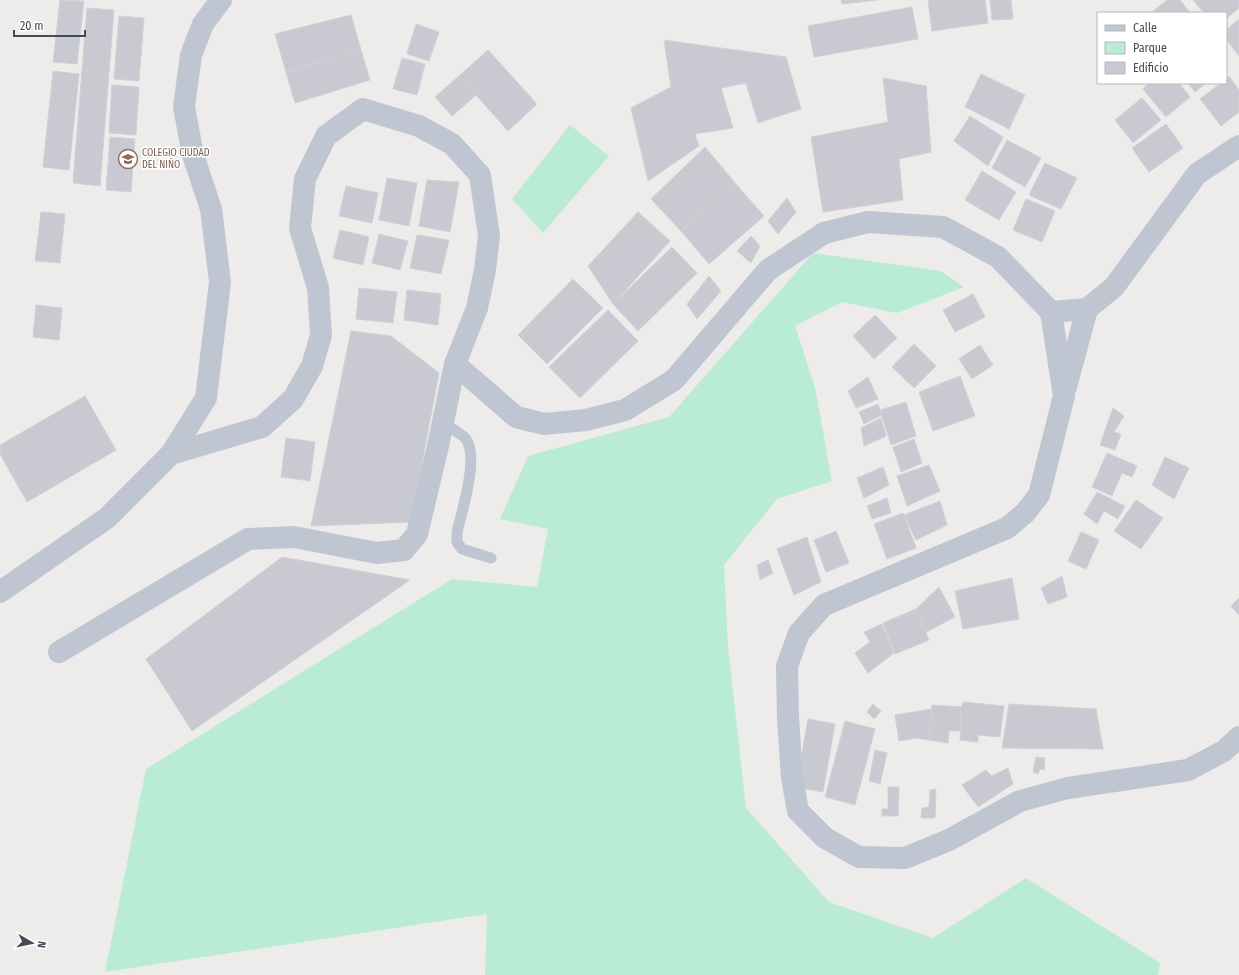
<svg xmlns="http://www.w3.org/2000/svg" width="1239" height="975" font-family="'Fira Sans Condensed',sans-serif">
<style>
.green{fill:#baebd5}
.building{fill:#c9cad1;stroke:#d0d1d7}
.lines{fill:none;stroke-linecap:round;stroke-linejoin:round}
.service{stroke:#bfc5d1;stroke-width:11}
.minor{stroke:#bfc5d1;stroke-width:22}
.tertiary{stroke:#bfc5d1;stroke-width:22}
.labels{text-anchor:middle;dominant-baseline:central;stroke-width:3;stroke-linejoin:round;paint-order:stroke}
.education-label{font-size:10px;fill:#785e54;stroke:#fff;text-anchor:start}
</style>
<rect width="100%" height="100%" fill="#eeeceb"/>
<!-- green -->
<g class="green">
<path d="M570,125L609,156L543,233L512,199Z"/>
<path d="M813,253L941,271L964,287L897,313L842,302L795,326L815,387L832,481L777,499L724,565L728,647L746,808L829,902L933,938L1026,878L1160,963L1158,975H485L487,914L105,972L146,769L452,579L537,587L548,529L500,519L528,456L669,417Z"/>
</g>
<!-- building -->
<g class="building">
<path d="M60,0L84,1L77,64L53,62Z"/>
<path d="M841,0H878L842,4Z"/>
<path d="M928,0H985L988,23L932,31Z"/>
<path d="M990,0H1011L1013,19L992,20Z"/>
<path d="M1167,0H1180L1190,13H1151Z"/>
<path d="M1193,0H1239V8L1226,19V13H1204Z"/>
<path d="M912,7L918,39L814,57L808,26Z"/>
<path d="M87,8L114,10L100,186L73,183Z"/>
<path d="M351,15L361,50L286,72L275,34Z"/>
<path d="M119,16L144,18L139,81L114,79Z"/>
<path d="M1239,19V56L1226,39V30Z"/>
<path d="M416,24L439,32L429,61L407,54Z"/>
<path d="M664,40L786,57L801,109L758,123L746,83L721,88L733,128L695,134L699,146L648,181L631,108L671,87Z"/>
<path d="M361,50L370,80L295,103L286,72Z"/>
<path d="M488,50L537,104L508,131L459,76Z"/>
<path d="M402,58L425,64L417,95L393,89Z"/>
<path d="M53,71L79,74L69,170L43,167Z"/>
<path d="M981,74L1025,95L1009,129L965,107Z"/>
<path d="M459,76L476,95L452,116L435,97Z"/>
<path d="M1229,76L1239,90V112L1221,126L1200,99L1221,83H1226V79Z"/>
<path d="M883,78L926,86L931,152L899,159L903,200L823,212L811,137L888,122Z"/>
<path d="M1149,83H1179L1190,97L1166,117L1143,89Z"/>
<path d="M1188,83H1206L1195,92Z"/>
<path d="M112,85L139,87L136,135L109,133Z"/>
<path d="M1142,98L1161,120L1133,143L1115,120Z"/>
<path d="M970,116L1003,137L988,166L954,141Z"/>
<path d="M1166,124L1183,148L1149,172L1132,148Z"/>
<path d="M110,137L135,139L131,192L106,190Z"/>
<path d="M1007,140L1041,158L1025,187L992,168Z"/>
<path d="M705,147L735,183L681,231L651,199Z"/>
<path d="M1045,163L1077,178L1061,209L1029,195Z"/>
<path d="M982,171L1016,192L999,220L965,200Z"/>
<path d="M387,178L417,183L409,226L379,220Z"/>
<path d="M427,180L459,182L450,232L419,226Z"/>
<path d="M735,183L764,216L709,264L681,231Z"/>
<path d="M346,186L378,193L372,223L339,216Z"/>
<path d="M787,198L796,212L778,234L768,221Z"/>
<path d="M1026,199L1055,211L1042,242L1013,230Z"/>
<path d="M41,212L65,214L60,263L35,261Z"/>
<path d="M638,212L670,241L613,304L588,266Z"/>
<path d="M340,230L369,237L363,265L333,258Z"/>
<path d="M379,234L408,241L400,270L372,263Z"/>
<path d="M417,235L449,240L441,274L410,268Z"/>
<path d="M751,236L760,246L751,263L737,251Z"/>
<path d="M672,247L697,273L638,331L613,304Z"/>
<path d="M709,276L721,291L697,319L687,304Z"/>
<path d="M573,279L603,308L547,364L518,335Z"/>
<path d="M359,288L397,292L393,323L356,319Z"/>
<path d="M407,290L441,294L438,325L404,320Z"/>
<path d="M973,294L985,317L955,332L943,310Z"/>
<path d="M36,305L62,308L59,340L33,337Z"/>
<path d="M608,310L638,341L580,398L549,367Z"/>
<path d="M875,315L897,338L874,359L853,336Z"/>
<path d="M351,331L391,336L439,373L411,522L311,526Z"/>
<path d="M914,344L936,366L914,388L892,367Z"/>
<path d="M980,345L993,365L972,379L959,359Z"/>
<path d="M960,376L975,416L933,431L919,392Z"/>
<path d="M868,377L878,399L856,408L848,391Z"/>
<path d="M85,396L116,450L27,502L0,454V445Z"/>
<path d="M906,402L916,436L891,445L880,410Z"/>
<path d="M878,404L882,415L864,424L859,412Z"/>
<path d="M1113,408L1124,416L1114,432L1121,434L1115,450L1100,445Z"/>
<path d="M881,418L886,436L864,446L861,428Z"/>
<path d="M286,438L315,442L310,481L281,477Z"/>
<path d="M914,439L922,463L901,472L893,447Z"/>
<path d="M1107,453L1137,466L1132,477L1122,473L1112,496L1092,487Z"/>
<path d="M1165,457L1189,468L1174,499L1152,485Z"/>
<path d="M929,465L940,491L907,506L897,476Z"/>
<path d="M883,467L889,485L864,498L857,478Z"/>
<path d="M1097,492L1125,506L1118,519L1104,511L1097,524L1084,514Z"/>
<path d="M887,498L891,513L872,519L867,506Z"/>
<path d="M1136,500L1163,518L1141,549L1114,531Z"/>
<path d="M940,501L947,525L916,540L904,515Z"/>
<path d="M903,513L916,548L887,559L874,524Z"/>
<path d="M836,531L849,563L826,572L814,540Z"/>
<path d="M1081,532L1099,540L1086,569L1068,561Z"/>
<path d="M807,537L821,582L794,595L777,549Z"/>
<path d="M282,557L410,580L192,731L146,659Z"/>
<path d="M768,560L773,573L760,580L757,565Z"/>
<path d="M1062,576L1067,597L1048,604L1041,588Z"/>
<path d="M1012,578L1019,619L963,629L955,591Z"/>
<path d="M939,587L955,617L926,632L916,609Z"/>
<path d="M1239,598V615L1231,606Z"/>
<path d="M916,609L929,640L895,654L883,623Z"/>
<path d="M882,624L894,653L868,673L855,653L870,642L864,632Z"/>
<path d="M964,702L1004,706L1000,737L978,735V742L960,740L961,707Z"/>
<path d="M873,704L881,711L874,719L867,712Z"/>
<path d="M1009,704L1096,709L1103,749L1002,748Z"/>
<path d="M932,705L961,707L960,731H949L948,743L929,740Z"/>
<path d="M932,709L929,740L917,738L899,741L895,715Z"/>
<path d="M808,719L835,724L823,792L796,787Z"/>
<path d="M845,721L875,729L855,805L825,797Z"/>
<path d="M875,750L887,753L880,784L869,781Z"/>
<path d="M1036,757L1045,758L1044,770L1040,769L1038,774L1033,772Z"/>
<path d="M1008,768L1013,784L978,807L962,785L986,770L992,776Z"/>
<path d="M888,787H899L898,816H882V809H888Z"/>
<path d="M936,789L935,818H921L922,808L929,807L930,790Z"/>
</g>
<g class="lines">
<!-- service -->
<path class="service" d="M443,423C449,427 461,433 466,439C479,458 462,511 457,532V542L462,549L491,558"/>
<!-- minor -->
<g class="minor">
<path d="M1051,312L1064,396L1039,495L1025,513L1007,528L824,605L799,633L787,666L788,718L792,778L798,811L825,838L859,857L905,858L949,840L1020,801L1068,788L1188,770L1224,751L1239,737"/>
<path d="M455,364L516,417L544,424L586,420L625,410L674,380L768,270L824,233L868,222L943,227L998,257L1051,312L1087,309L1114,287L1197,174L1239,146"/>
<path d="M1066,387L1087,309"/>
<path d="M59,652L248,539L294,537L377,553L404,550L417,534L438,446L455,364L477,308L485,270L489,236L480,175L452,144L419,126L363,109L326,136L305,179L300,228L318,288L321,335L312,366L293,399L262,427L171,454"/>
</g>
<!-- tertiary -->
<path class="tertiary" d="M0,592L107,518L171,454L206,398L220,282L211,209L193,155L184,107L191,55L203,24L221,0"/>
</g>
<!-- icons -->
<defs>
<g id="school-ring" transform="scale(1)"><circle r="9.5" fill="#fff" stroke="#8d6e63" stroke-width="1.5"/><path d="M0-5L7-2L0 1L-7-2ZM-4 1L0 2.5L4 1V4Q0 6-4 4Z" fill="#8d6e63"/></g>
</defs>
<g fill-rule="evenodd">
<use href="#school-ring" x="128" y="159"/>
</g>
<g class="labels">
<!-- education labels -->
<g class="education-label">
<text x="142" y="153">COLEGIO CIUDAD<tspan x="142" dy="12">DEL NIÑO</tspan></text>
</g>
</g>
<!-- legend -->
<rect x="1097" y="12" width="130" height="72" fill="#ffffff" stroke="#b5b7bc"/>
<rect x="1105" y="25" width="20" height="6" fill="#bfc5d1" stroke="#b5b7bc"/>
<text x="1133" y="32" font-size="12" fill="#454c58">Calle</text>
<rect x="1105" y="42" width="20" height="12" fill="#baebd5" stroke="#b5b7bc"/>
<text x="1133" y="52" font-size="12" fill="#454c58">Parque</text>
<rect x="1105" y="62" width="20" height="12" fill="#c9cad1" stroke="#b5b7bc"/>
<text x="1133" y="72" font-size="12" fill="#454c58">Edificio</text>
<!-- north arrow -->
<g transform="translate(32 943) rotate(99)" stroke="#ffffff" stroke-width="3" paint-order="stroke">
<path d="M0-3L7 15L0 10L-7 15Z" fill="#454c58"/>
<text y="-6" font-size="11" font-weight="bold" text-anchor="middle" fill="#454c58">N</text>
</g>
<!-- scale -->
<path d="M14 30v6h71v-6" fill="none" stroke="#454c58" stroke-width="2"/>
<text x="20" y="30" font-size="12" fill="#454c58" stroke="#ffffff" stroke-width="3" paint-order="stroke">20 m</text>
</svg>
